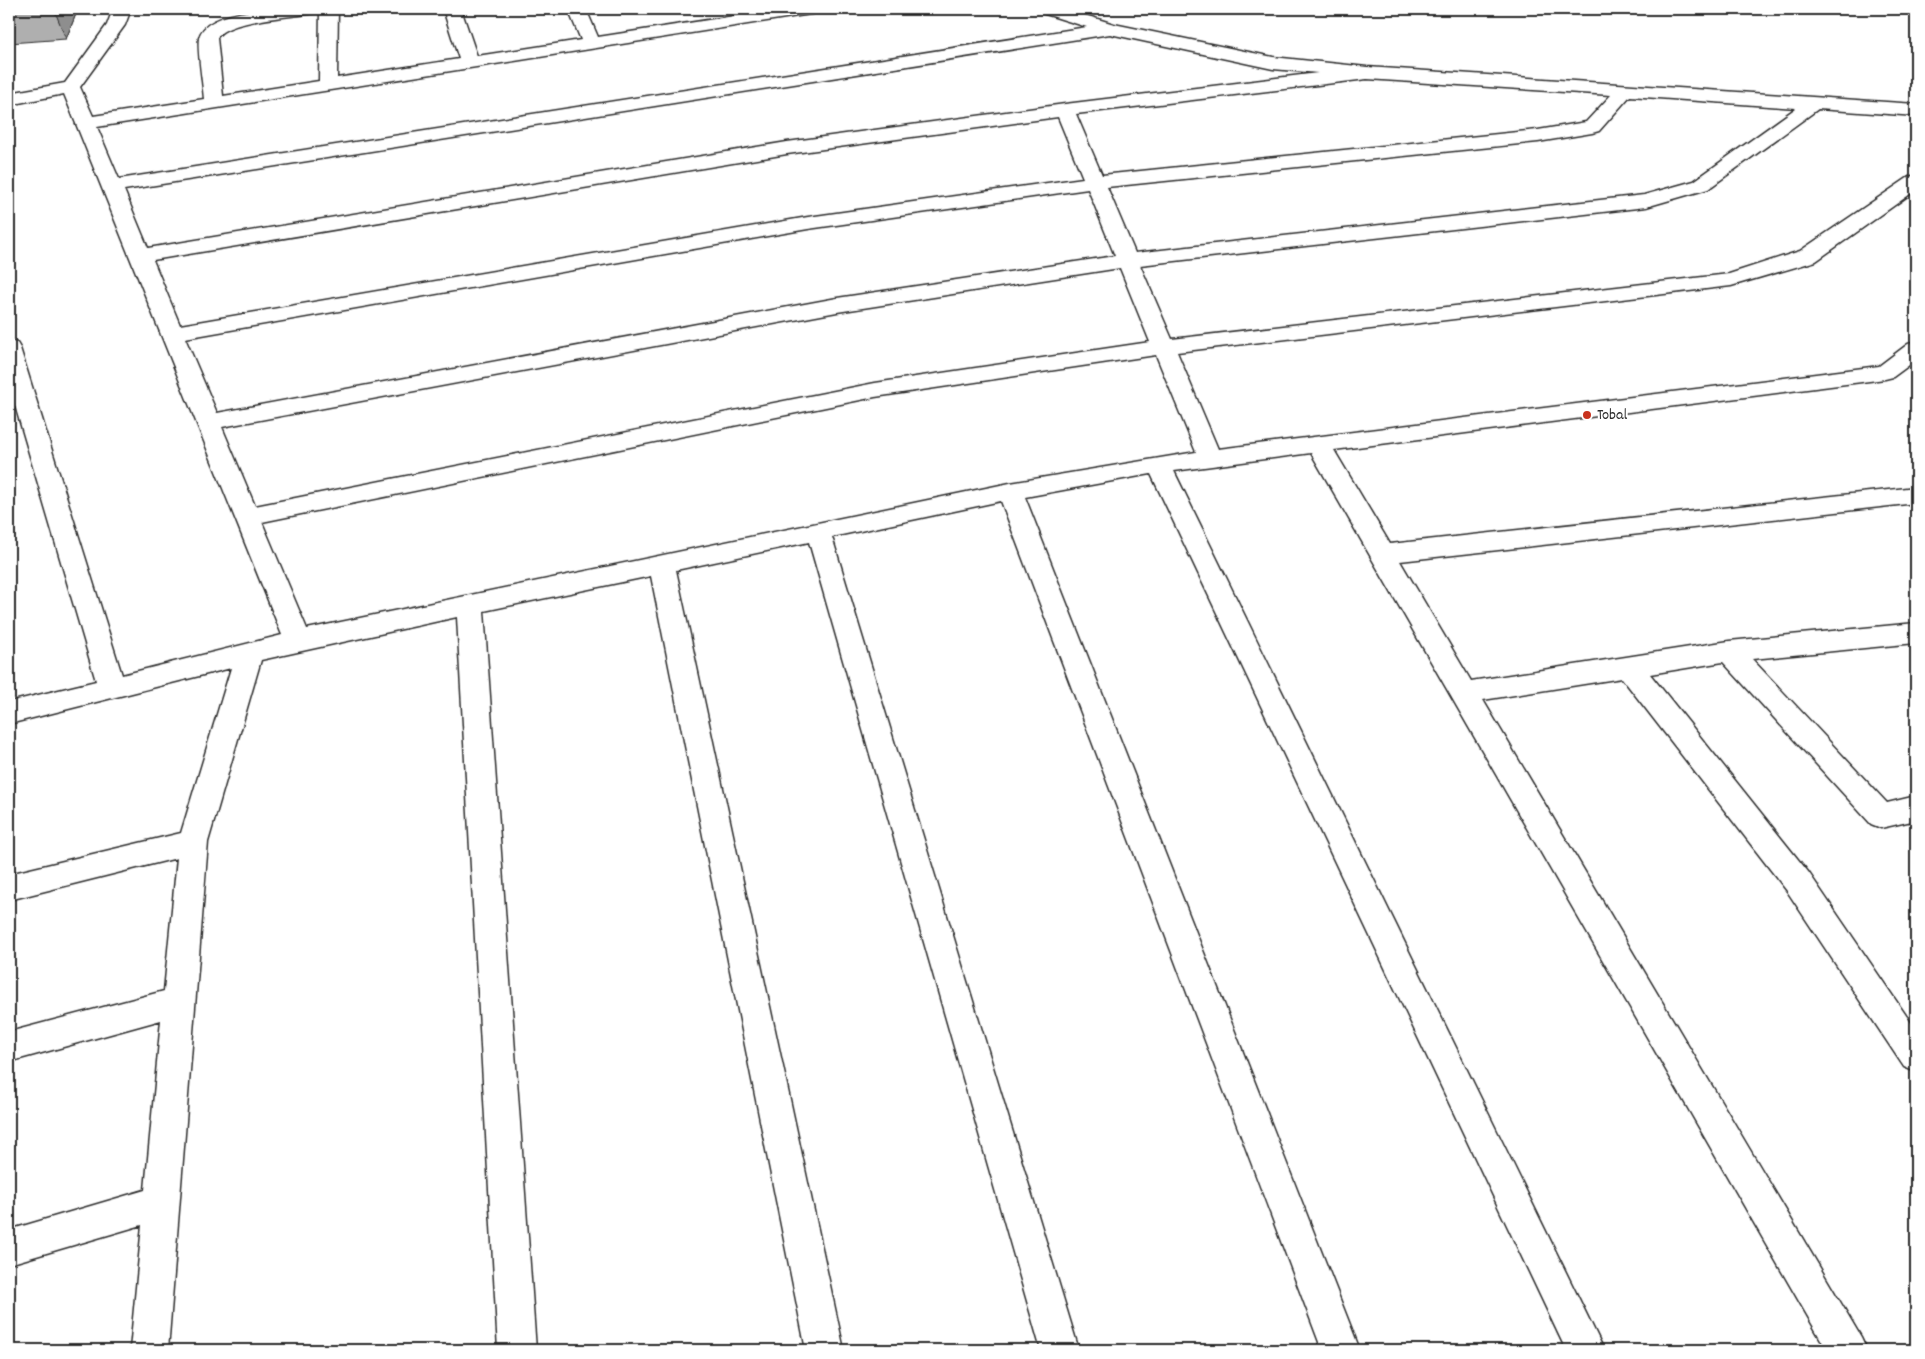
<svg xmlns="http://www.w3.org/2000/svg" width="1925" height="1359" font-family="Dekko,sans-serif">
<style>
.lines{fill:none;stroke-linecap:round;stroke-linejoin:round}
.minor-casing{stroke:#2b2b2b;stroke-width:3}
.minor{fill:#fff;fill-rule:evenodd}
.wall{fill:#afafaf;stroke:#2b2b2b}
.shaded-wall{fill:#8e8e8e;stroke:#2b2b2b}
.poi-dot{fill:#c8321e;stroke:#fff;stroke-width:2}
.labels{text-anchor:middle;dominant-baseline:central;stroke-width:4;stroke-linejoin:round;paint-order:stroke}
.poi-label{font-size:16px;fill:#2b2b2b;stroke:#fff;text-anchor:start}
</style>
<rect width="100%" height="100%" fill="#fff"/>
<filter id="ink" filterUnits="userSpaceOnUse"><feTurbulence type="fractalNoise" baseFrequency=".02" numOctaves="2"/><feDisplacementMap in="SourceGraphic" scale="10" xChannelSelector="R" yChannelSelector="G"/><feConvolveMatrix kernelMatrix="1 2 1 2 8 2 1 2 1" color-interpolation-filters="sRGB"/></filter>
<g filter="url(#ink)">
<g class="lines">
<!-- minor casing -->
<g class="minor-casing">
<path id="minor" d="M113,9H131L125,25L80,87L93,116L204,99C203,84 197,51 199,38C205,7 292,7 316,9L313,13L307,14C288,17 224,21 217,38L223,96L319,81L320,9H338L337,78L459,59L443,9H461L477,56L581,40L568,9H586L598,37L779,9H820L817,13L811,14L97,127L119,179L1087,27L1042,13L1039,9H1065L1114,24L1273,57L1367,67L1916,104V116L1818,109L1708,189L1646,207L1140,265L1172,339L1729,274L1800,251L1909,177L1916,175V190L1816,261L1731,286L1177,352L1218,449L1879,366L1908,344L1916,342V360L1893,377L1885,379L1334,450L1390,544L1916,487V503L1400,561L1471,681L1729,641L1916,623V643L1752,659L1887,803L1916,796V820L1881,828L1871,824L1723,662L1650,674L1809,873L1916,1030V1072L1904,1067L1787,891L1622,678L1483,700L1861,1337L1867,1350H1827L1311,453L1174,471L1604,1350H1566L1151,474L1025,497L1360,1350H1322L1001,501L832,537L1079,1350H1041L809,542L676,570L844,1350H806L651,576L484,611L536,1350H498L457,617L261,660L208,842L168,1350H130L142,1225L9,1264V1230L145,1190L161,1020L9,1062V1032L164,991L177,858L9,900V874L181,833L231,668L9,724V702L96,681L9,385V341L17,343L20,348L122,675L282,635L64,94L9,105V93L65,83L107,25ZM1110,34L1273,69L1318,73L1065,104L787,142L148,248L124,190ZM1367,79L1611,95L1586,122L1538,130L1102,175L1076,114ZM1630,96L1796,108L1694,181L1644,195L1135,253L1107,187L1538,142L1592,133L1599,131ZM1058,117L1083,178L808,217L180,325L153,260L787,154ZM1088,189L1115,256L837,298L217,413L185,338L808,229ZM1120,268L1150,342L875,383L255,506L222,427L837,312ZM1156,355L1196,452L1010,483L307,629L262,522L875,397Z"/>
</g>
<!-- minor -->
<use href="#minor" class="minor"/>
</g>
<!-- wall -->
<path class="wall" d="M9,9H78L66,39L9,43Z"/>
<!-- shaded-wall -->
<path class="shaded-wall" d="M54,9H78L66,39Z"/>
</g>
<!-- markers -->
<circle class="poi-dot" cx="1587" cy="415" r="5"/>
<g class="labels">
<!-- poi labels -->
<g class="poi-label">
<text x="1597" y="415">Tobal</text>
</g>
</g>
<!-- margin -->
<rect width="1925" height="1359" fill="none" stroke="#fff" stroke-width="30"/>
<rect x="15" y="15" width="1895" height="1329" fill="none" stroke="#2b2b2b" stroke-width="2" filter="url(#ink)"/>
</svg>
